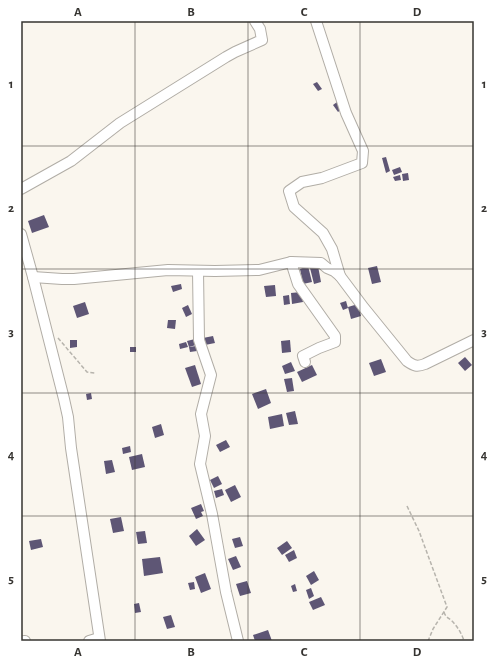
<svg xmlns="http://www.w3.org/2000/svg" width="495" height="662" font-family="'Alegreya Sans',sans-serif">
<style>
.building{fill:#5e5675}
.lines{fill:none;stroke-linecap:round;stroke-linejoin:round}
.minor-casing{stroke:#b1ada6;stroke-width:12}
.path{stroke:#b7b4ad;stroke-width:1.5;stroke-dasharray:4 2;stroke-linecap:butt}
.minor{stroke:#fff;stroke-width:10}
.grid{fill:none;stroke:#363431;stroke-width:1;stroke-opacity:0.55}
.neatline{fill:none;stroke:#363431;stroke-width:1.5}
.grid-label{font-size:13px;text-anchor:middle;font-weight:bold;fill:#363431}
</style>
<rect width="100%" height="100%" fill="#faf6ee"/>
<!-- building -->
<g class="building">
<path d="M317,82L322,89L318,91L313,84Z"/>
<path d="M337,102L342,109L338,112L333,105Z"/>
<path d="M386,157L390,171L386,173L382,158Z"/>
<path d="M400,167L402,172L394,175L392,170Z"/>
<path d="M408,173L409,180L403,181L402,174Z"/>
<path d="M400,175L401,180L395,181L393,177Z"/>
<path d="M44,215L49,227L32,233L28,221Z"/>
<path d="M308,266L312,282L303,284L300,269Z"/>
<path d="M318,266L321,282L314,284L310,268Z"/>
<path d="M377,266L381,282L372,284L368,268Z"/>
<path d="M181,284L182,289L173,292L171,286Z"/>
<path d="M275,285L276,296L266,297L264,286Z"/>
<path d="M301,292L303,302L292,304L291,293Z"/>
<path d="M289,295L290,304L284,305L283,296Z"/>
<path d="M346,301L348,308L343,310L340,303Z"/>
<path d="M85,302L89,314L77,318L73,306Z"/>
<path d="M358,304L361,316L351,319L348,307Z"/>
<path d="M188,305L192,314L186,317L182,308Z"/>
<path d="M168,320H176L175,329L167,328Z"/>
<path d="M213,336L215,343L205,345L203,338Z"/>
<path d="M195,339L196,345L189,347L187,341Z"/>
<path d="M70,340H77V347L70,348Z"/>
<path d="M290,340L291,352L282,353L281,341Z"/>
<path d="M186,342L188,347L180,349L179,344Z"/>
<path d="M196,346L197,351L190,352L189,347Z"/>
<rect x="130" y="347" width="6" height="5"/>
<path d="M465,357L472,365L465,371L458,363Z"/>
<path d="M381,359L386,372L374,376L369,363Z"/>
<path d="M291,362L295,371L285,374L282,366Z"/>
<path d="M195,365L201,384L192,387L185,368Z"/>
<path d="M312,365L317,375L302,382L297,372Z"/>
<path d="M292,378L294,391L287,392L284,379Z"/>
<path d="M266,389L271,403L258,409L252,394Z"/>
<path d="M91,393L92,399L87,400L86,394Z"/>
<path d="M295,411L298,424L289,425L286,413Z"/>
<path d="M282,414L284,426L270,429L268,417Z"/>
<path d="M161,424L164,435L155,438L152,427Z"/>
<path d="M226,440L230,447L220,452L216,445Z"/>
<path d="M130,446L131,452L123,454L122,448Z"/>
<path d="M142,454L145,467L132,470L129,457Z"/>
<path d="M112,460L115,472L106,474L104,461Z"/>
<path d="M218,476L222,484L214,488L210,480Z"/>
<path d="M235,485L241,497L231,502L225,490Z"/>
<path d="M222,489L224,495L216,498L214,491Z"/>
<path d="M201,504L204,511L201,512L203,516L196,519L191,508Z"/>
<path d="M121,517L124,531L113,533L110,519Z"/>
<path d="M197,529L205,540L196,546L189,536Z"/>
<path d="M145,531L147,543L138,544L136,532Z"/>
<path d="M240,537L243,546L235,548L232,539Z"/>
<path d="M41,539L43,547L31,550L29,541Z"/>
<path d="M287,541L292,548L282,555L277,548Z"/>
<path d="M294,550L297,558L289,562L285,555Z"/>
<path d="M236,556L241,567L233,570L228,559Z"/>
<path d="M160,557L163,573L144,576L142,559Z"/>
<path d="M314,571L319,580L311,585L306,576Z"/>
<path d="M205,573L211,589L201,593L195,577Z"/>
<path d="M247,581L251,593L240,596L236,584Z"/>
<path d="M194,582L195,589L190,590L188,583Z"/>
<path d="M295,584L297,591L293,592L291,586Z"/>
<path d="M311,588L314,596L309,599L306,590Z"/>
<path d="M321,597L325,605L313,610L309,602Z"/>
<path d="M139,603L141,612L135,613L134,604Z"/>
<path d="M171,615L175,627L167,629L163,617Z"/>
<path d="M268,630L272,641H255L253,635Z"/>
</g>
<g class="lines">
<!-- minor casing -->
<g class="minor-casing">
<g id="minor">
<path d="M316,21L346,113L363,151L362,163L322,178L302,182L289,191L294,207L323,233L332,249L340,276"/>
<path d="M21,189L71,161L120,123L226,57L235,52L262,40L260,29L255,21"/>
<path d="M21,234L33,277L64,399L68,417L71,448L100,641"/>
<path d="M291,262L298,284L335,336V342L319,348L303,356L305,362"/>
<path d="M198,271L199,340L211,375L201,414L205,436L200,464L212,514L226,592L238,641"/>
<path d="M33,277L62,279H74L168,270L215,271L259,270L291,262L321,263L327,268L334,271L340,276L364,308L407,361C414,366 417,367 425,364L474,340"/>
<path d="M24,641H25"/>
<path d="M89,641L99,638"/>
</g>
</g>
<!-- path -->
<g class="path">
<path d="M58,338L87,372L95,373"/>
<path d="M407,506L419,531L447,607L433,629L428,641"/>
<path d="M444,612C445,617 449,618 452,621C457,626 462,634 464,641"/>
</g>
<!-- minor -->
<use href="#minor" class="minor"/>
</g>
<!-- grid -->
<path class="grid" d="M135,21V641M248,21V641M360,21V641M21,146H474M21,269H474M21,393H474M21,516H474"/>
<!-- border -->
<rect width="495" height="662" fill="none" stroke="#ffffff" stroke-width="44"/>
<rect x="22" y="22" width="451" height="618" class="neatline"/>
<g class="grid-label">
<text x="78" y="16">A</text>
<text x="191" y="16">B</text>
<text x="304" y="16">C</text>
<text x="417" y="16">D</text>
<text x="11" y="88">1</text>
<text x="484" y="88">1</text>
<text x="11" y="212">2</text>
<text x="484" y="212">2</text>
<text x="11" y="336">3</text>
<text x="484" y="336">3</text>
<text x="11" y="459">4</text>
<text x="484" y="459">4</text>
<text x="11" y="583">5</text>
<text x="484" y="583">5</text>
<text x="78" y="656">A</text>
<text x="191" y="656">B</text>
<text x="304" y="656">C</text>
<text x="417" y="656">D</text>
</g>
</svg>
